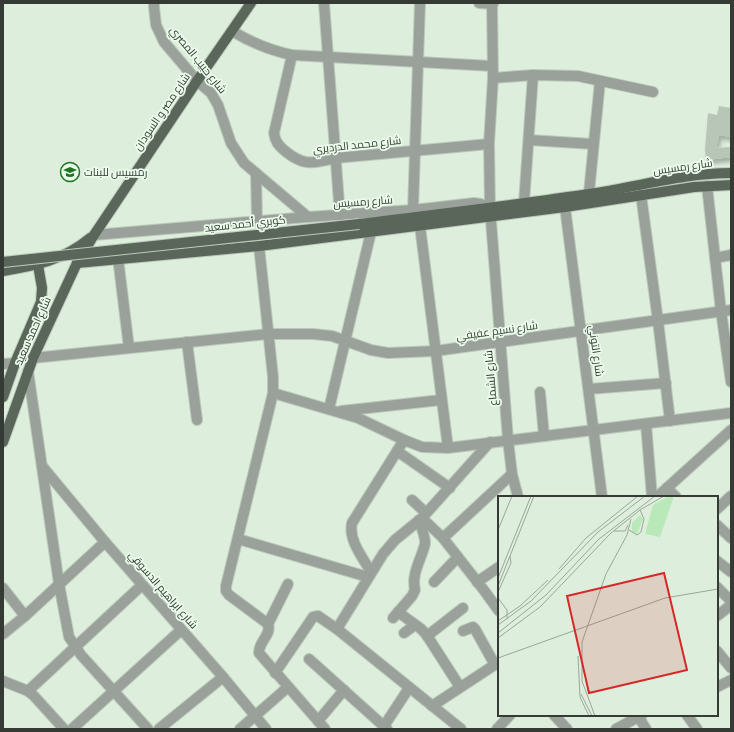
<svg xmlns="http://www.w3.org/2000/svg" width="734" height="732" font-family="'Source Sans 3',Cairo,sans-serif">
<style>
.building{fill:#b7c6b6;filter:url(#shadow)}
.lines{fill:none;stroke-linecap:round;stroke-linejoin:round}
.minor-casing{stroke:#bccabb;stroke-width:12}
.major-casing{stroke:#bccabb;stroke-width:12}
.minor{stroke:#9aa19a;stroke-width:10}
.major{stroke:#5a665a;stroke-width:10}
.major-bridge-casing{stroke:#bccabb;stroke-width:12;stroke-linecap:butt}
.major-bridge{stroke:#5a665a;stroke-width:10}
.labels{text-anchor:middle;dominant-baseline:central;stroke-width:3.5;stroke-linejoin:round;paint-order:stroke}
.street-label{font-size:11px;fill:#353b34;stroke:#ebfbeb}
.poi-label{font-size:11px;fill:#353b34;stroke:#ebfbeb;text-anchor:start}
.inset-road{fill:none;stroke:#9aa699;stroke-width:1}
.view{fill:#d62828;fill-opacity:0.15;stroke:#d62828;stroke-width:2}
.inset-edge{fill:none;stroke:#353b34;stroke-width:2}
</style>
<defs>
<filter id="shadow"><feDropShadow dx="2.5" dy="4.5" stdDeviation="2" flood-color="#0004"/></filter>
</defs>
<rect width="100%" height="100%" fill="#deeedd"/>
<!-- building -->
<path class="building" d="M719,106L731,108V137L719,135L716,148L730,147L731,144V157L706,160L705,149L708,113L717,115Z"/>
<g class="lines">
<!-- minor casing -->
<g class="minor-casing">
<g id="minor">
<path d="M154,3V7L156,25L164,42L197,81L211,93L218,105L231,143L244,163L308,217"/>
<path d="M324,3L340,216"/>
<path d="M479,3L493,4"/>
<path d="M492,3L493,78L489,144L490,208L508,440L512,474L518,497"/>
<path d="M232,31C252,43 269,50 292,55L492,66"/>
<path d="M292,55L274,133C275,141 278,145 285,151C305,167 312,163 336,158L489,144"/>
<path d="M493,78L533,75L578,76L653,92"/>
<path d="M529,140L593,144"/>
<path d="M256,173L257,221"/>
<path d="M707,186L721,311L731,382"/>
<path d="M641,195L658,321L670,421"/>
<path d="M524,203L533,75"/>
<path d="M588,203L600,81"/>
<path d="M565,207L602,497"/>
<path d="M413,210L420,3"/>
<path d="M420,226L448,448"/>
<path d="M94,235L308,217L413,210L474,203L481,204L490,208"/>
<path d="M259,246L273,377V393L226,586V591L229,595L268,624"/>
<path d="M118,258L129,348"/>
<path d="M715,258L731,255"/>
<path d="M187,342L197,420"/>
<path d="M33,358L268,334H313L332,336L371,350L388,353L435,351L731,310"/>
<path d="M3,364L15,363"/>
<path d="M28,371L59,584L69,637L81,655L148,729"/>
<path d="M589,389L666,383"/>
<path d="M540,392L544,436"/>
<path d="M273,393L358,418L404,440L422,447L448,448L731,413"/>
<path d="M329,409L371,232"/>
<path d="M341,411L441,400"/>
<path d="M646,424L652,497"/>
<path d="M397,451L450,488"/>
<path d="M42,466L105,542L223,677L266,729"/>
<path d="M667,488L676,497"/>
<path d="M657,497L731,430"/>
<path d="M412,500L426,513"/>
<path d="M717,509L731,496"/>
<path d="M422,518L443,538L483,589L499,611"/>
<path d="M717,525L731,538"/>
<path d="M443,538L512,474"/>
<path d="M238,539L368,577"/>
<path d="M717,561L731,572"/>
<path d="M371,572C363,558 348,540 352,523L404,440"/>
<path d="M434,582L458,557"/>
<path d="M477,582L499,567"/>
<path d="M717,587L731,601"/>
<path d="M3,588L25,616"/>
<path d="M398,612L420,628L426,634L460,687"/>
<path d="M717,616L731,605"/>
<path d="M393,618L412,596L415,590C411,574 421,560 425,544C426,538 421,527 419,520"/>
<path d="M268,624C272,635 258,642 259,653L325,729"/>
<path d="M268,624L288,584"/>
<path d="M337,629L383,554L395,540L422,518L490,442"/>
<path d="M463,631L473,627L475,629L495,665"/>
<path d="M404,633L415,625"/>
<path d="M3,634L25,616L105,542"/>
<path d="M427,636L463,608"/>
<path d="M717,651L731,668"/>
<path d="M309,659L387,729"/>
<path d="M275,673L313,617L318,616L337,629L461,729"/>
<path d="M3,681L28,691L34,696L64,729"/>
<path d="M717,687L731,680"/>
<path d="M28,691L142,585"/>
<path d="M432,706L499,662"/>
<path d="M554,715L567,729"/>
<path d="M687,715L697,729"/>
<path d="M638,716L646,729"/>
<path d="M318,721L344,690"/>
<path d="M384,726L409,688"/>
<path d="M72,729L181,630"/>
<path d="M159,729L223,677"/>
<path d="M240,729L288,687"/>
<path d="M497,729L510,715"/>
<path d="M616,729L642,715"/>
</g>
</g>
<!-- major casing -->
<g class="major-casing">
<g id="major">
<path d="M359,224C438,214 517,205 596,193C641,186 686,173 731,173"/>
<path d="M77,263L259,246L565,207L694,187L731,185"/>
<path d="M3,271C35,266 64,260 90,238"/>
<path d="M3,397L15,363L41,302L42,288L38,265"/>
<path d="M3,442L33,358L77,263L94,235L197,81L251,3"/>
</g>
</g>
<!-- minor -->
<use href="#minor" class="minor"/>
<!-- major -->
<use href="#major" class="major"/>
<!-- major-bridge casing -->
<g class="major-bridge-casing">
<path id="major-bridge" d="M3,262L359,224"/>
</g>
<!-- major-bridge -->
<use href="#major-bridge" class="major-bridge"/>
</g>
<!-- icons -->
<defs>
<g id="school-ring" transform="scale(1)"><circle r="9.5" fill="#ebfbeb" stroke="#1b7522" stroke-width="1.5"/><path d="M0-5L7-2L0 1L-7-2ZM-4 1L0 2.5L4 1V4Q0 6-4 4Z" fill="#1b7522"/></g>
</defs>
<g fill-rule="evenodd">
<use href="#school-ring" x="70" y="172"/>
</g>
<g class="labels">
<!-- street labels -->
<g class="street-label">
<text transform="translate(198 60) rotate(51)">شارع حبيب المصري</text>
<text transform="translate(162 112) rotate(-56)">شارع مصر و السودان</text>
<text transform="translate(357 145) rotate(-6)">شارع محمد الدرديري</text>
<text transform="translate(683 167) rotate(-8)">شارع رمسيس</text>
<text transform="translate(363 202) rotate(-4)">شارع رمسيس</text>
<text transform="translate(245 224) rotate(-6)">كوبري أحمد سعيد</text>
<text transform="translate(33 331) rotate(-66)">شارع احمد سعيد</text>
<text transform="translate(497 331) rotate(-8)">شارع نسيم عفيفي</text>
<text transform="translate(596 351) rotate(82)">شارع التوني</text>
<text transform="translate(491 378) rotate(-95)">شارع الشماع</text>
<text transform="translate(163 590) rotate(49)">شارع ابراهيم الدسوقي</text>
</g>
<!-- poi labels -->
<g class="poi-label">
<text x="84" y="172">رمسيس للبنات</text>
</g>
</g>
<!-- overview -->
<g transform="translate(498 496)">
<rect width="220" height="220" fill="#deeedd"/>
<path d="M171,0H176L162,41L147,38L155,9ZM142,19L145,23L139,38L134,36V27Z" fill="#b9e9b8"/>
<path class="inset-road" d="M0,34L14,0M131,34L139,39L143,36L146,23L142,14M116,35H127L130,29M61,73L88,42L140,0M0,82L33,0M0,90L36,0M0,96L13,67L12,60M0,102L9,114V123M0,125L22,110L50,84M0,129L33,105L100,36L147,0M0,137L48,99L101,43L157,0M0,142L42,111L113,37L142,14L166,0M80,160L82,201L91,220M0,162L167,102L220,93M83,198L94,220M97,220L84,185V146L108,78L129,39L133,23"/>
<path class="view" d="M166,77L189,174L91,197L69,100Z"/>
<rect width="220" height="220" class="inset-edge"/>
</g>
<!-- border -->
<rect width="734" height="732" fill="none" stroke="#353b34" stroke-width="8"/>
</svg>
